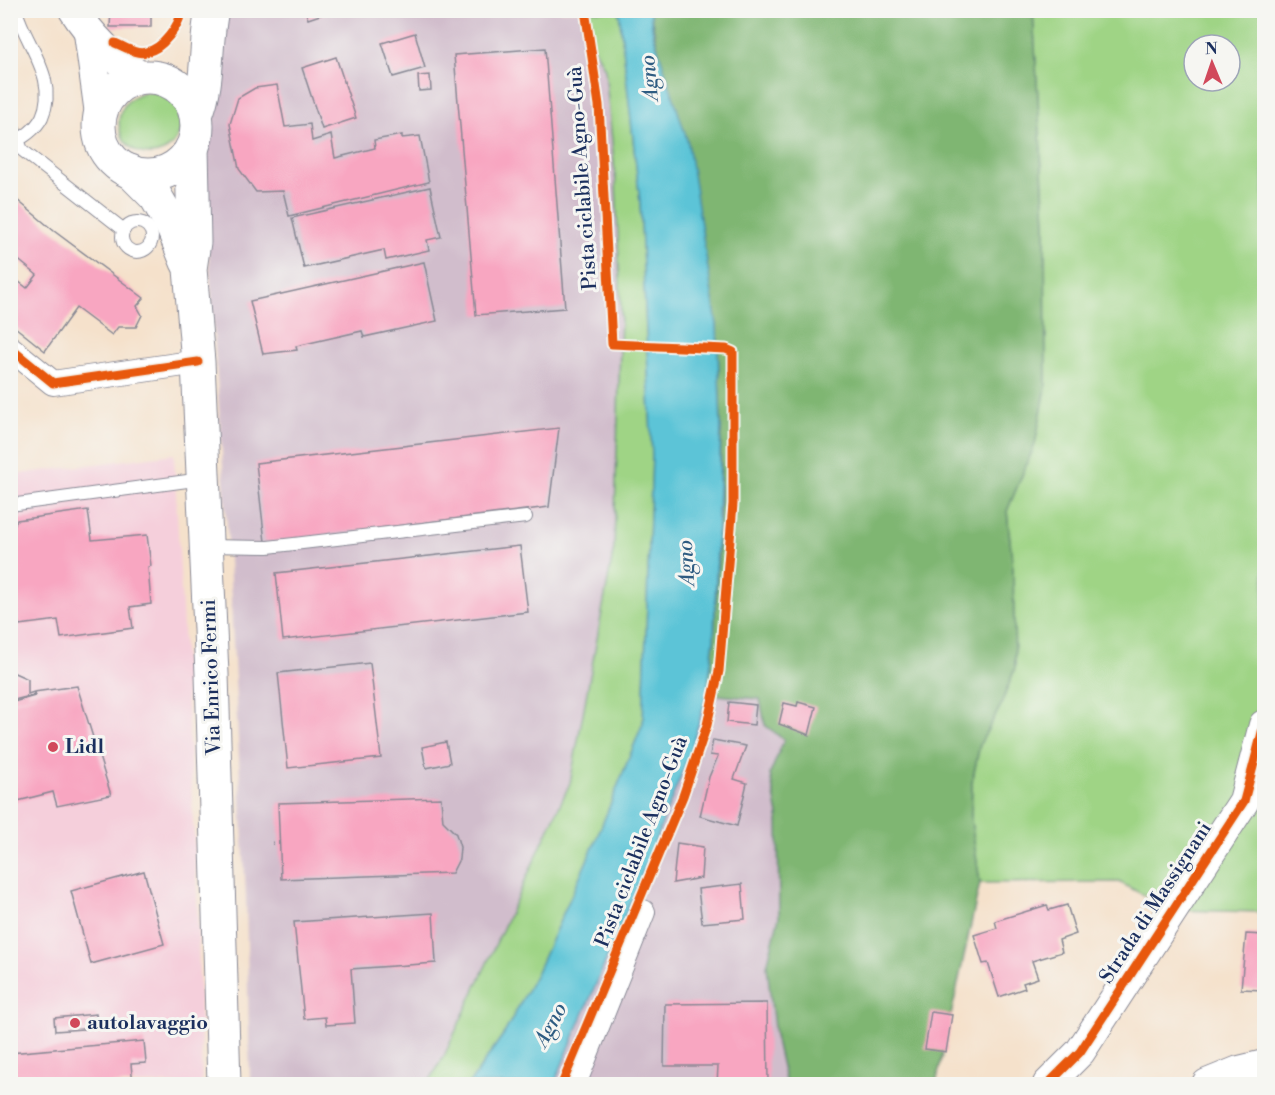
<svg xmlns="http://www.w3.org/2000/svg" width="1275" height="1095" font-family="'Libre Bodoni',serif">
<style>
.built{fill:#f5cfdb}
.industrial{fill:#d1bdcc}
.green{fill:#9fd485;stroke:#5d8272;stroke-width:1.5;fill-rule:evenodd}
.forest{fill:#7fb672;stroke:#4d7268;stroke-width:1.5}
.water{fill:#5bc4d7;stroke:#3b7a9a;stroke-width:1.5}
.building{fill:#f8a6c1}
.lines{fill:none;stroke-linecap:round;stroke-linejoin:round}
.service-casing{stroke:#888894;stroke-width:14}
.minor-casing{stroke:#888894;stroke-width:26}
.tertiary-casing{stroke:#888894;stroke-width:32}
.primary-casing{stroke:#888894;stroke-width:35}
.path{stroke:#888894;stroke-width:4;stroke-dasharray:1.5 4.5;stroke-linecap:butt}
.service{stroke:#fff;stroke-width:12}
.minor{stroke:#fff;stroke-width:24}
.tertiary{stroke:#fff;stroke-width:30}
.primary{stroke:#fff;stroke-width:33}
.cycleway-casing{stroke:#f6f6f2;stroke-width:13}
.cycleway{stroke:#e8590c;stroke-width:9}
.poi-dot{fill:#d1495b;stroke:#f6f6f2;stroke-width:2}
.labels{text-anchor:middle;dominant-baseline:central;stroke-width:6;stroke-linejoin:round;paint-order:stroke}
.street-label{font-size:20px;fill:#1b2f5e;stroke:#f6f6f2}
.poi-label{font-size:20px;font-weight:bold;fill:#1b2f5e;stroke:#f6f6f2;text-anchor:start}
.water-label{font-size:21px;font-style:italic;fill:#2e5c82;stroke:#f6f6f2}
</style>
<rect width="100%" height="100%" fill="#f6f6f2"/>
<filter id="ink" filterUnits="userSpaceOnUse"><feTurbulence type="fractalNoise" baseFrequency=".0167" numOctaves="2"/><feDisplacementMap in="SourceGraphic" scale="12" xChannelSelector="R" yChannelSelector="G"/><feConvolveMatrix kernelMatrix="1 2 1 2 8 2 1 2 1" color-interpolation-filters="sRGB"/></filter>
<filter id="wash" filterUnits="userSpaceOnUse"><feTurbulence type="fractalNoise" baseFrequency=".008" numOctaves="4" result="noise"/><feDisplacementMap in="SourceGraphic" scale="24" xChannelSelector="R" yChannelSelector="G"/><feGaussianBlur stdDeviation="1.35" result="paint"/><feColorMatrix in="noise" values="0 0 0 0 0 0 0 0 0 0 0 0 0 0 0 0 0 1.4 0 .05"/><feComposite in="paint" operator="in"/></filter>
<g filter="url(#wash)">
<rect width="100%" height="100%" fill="#f5e1cb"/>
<!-- built -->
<path class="built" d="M174,454L197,898L202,1084H11L10,475Z"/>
<!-- industrial -->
<g class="industrial">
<path d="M220,11H580L585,30L605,69L616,183L621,313L614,548L603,616L570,783L445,1054L428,1084H250L246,897L228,541L209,257L204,226L205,147L214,121Z"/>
<path d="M707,694L760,699L765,725L784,740L770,774L778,815L779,917L767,966L775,1036L786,1084H554L637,887L691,750Z"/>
</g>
<!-- green -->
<g class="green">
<path d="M580,11H619L640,202L652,456L643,723L594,845L537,972L505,1032L469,1084H428L445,1054L570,783L614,548L621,313L616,183L605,69L585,30Z"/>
<path d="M1033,11H1264V912L1172,910L1119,882L980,883L971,820L972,782L980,744L1000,707L1015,668L1013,570L1007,511L1035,444L1046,388L1045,223ZM1194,45H1230V81H1194Z"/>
<circle cx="150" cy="123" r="31"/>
</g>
<!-- forest -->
<path class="forest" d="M650,11H1033L1045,223L1046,388L1035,444L1007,511L1013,570L1015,668L1000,707L980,744L972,782L971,820L980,883L936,1084H786L775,1036L767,966L779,917L778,815L770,774L784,740L765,725L760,699L707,694L714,639L720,515L721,426L717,325Z"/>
<!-- water -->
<path class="water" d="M619,11H650L653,33L688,143L717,325L721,426L714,639L707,694L691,750L637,887L554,1084H469L505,1032L537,972L594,845L643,723L652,456L640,202Z"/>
<g id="blocks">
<!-- building -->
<g class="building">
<path d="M111,10H151V27H110Z"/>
<path d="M305,10H332V11L308,19Z"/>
<path d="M415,33L425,68L393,77L382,43Z"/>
<path d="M545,48L565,308L476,315L454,55Z"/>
<path d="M336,57L356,118L322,129L302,68Z"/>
<path d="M430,75L431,90L419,91L418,76Z"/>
<path d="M277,85L285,127L310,124L312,141L331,135L335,158L375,148L374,140L402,135V138L420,136L429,182L289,216L283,191L256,192L239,169L230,124L238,98L255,88Z"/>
<path d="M430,187L441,237L427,240L429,250L386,260L384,250L304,268L292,218Z"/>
<path d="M10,194L54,231L144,298L137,306L142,315L136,327H118L112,335L76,308L45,351L10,323V275L27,288L37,275L10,253Z"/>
<path d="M424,262L437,321L364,337L362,331L296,346L297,350L263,354L250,301Z"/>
<path d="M559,428L549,507L265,542L256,463Z"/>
<path d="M88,510L92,540L147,535L151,566L148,567L151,604L130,607L133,628L61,638L58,620L19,625L17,614L10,611V533L17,520Z"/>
<path d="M520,546L528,612L283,640L276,573Z"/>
<path d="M370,663L381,758L288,768L278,673Z"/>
<path d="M10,671L28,679V694L34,692L77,686L111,795L57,806L53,792L10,803V703L35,696L34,692V695L10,701Z"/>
<path d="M729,702L756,705L754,725L727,722Z"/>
<path d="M798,702L816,707L809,735L779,724L784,703L797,706Z"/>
<path d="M713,740L746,746L734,779L747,783L737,826L700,816L709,777L718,756L710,755Z"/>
<path d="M446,742L450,763L426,768L422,747Z"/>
<path d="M441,798L443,821L456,834L460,847L459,859L452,873L281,879L278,803Z"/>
<path d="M677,843L703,847L701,878L673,883Z"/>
<path d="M144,871L164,944L91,964L71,891Z"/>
<path d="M742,884L745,919L702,923L698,889Z"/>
<path d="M1047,905L1049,910L1067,905L1076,934L1059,940L1062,952L1032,961L1038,978L1023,983L1025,988L999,997L988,963L983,964L974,935L997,928L995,921Z"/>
<path d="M433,913L436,963L351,969L355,1023L326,1025L325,1017L304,1019L294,922Z"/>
<path d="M1246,934L1264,935V990L1241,989Z"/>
<path d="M767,1003L768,1083L717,1084L718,1066H664L665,1004Z"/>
<path d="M931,1012L952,1015L946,1052L925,1049Z"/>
<path d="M96,1014L97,1028L55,1031L54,1018Z"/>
<path d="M144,1041L146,1063L131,1064L133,1084H10V1053Z"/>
</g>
</g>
</g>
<g filter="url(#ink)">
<use href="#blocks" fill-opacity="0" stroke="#888894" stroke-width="1.5"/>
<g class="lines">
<!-- service casing -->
<g class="service-casing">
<g id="service">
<path d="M10,120L22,150L124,230"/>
<path d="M10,143C23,139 36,129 42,117C59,79 26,46 16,10"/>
<circle cx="137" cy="237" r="15"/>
<path d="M10,505L202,479"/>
<path d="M208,546L268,547L526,517"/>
</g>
</g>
<!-- minor casing -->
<g class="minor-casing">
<g id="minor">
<path d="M10,348L53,383L198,362"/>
<path d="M574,1084L643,912"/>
</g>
</g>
<!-- tertiary casing -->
<g class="tertiary-casing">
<g id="tertiary">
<path d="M74,10C92,38 114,59 141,77"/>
<path d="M89,33L100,114"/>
<path d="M1048,1084L1080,1052L1244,801L1264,725"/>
<path d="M1207,1084L1239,1071L1264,1065"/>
</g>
</g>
<!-- primary casing -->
<g class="primary-casing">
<g id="primary">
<circle cx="148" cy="126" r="49"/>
<path d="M196,115C210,81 204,46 212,10"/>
<path d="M192,148L194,242L190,269L198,362L212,674L224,1084"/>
<path d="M130,171L156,197L171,223L187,262"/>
</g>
</g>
<!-- path -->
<g class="path">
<path d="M85,133L91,155L104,167"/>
<path d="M272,843H279"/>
</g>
<!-- service -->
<use href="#service" class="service"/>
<!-- minor -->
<use href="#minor" class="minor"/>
<!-- tertiary -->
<use href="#tertiary" class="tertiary"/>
<!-- primary -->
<use href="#primary" class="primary"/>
<!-- cycleway casing -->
<g class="cycleway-casing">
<g id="cycleway">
<path d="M115,43C125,47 136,55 146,52C163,49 179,26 182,10"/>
<path d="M10,348L53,383L198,362"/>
<path d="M562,1084L683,796L707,725L719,671L733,504V352L726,349L612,344L599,105L585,10"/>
<path d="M1048,1084L1080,1052L1244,801L1264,725"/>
</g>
</g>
<!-- cycleway -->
<use href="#cycleway" class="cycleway"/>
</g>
</g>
<!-- markers -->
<g class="poi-dot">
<circle cx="53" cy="747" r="6"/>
<circle cx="75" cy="1023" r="6"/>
</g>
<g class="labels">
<!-- street labels -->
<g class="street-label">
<text transform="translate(583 178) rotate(-94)">Pista ciclabile Agno-Guà</text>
<text transform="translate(212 677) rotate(-92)">Via Enrico Fermi</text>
<text transform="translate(642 842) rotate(-69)">Pista ciclabile Agno-Guà</text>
<text transform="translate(1156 903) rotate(-57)">Strada di Massignani</text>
</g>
<!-- poi labels -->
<g class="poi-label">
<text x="65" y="747">Lidl</text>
<text x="87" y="1023">autolavaggio</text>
</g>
<!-- water labels -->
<g class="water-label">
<text transform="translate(650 78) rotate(-95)">Agno</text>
<text transform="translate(687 563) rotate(-93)">Agno</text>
<text transform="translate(551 1025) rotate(-62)">Agno</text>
</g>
</g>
<!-- margin -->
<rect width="1275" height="1095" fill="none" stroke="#f6f6f2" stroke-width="36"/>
<!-- north arrow -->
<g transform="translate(1212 63) rotate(358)"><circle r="28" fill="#f6f6f2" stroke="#9ea6b7" stroke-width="1.5"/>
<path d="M0-4.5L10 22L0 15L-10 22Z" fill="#d1495b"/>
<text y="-9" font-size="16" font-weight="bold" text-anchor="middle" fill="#1b2f5e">N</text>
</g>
</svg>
